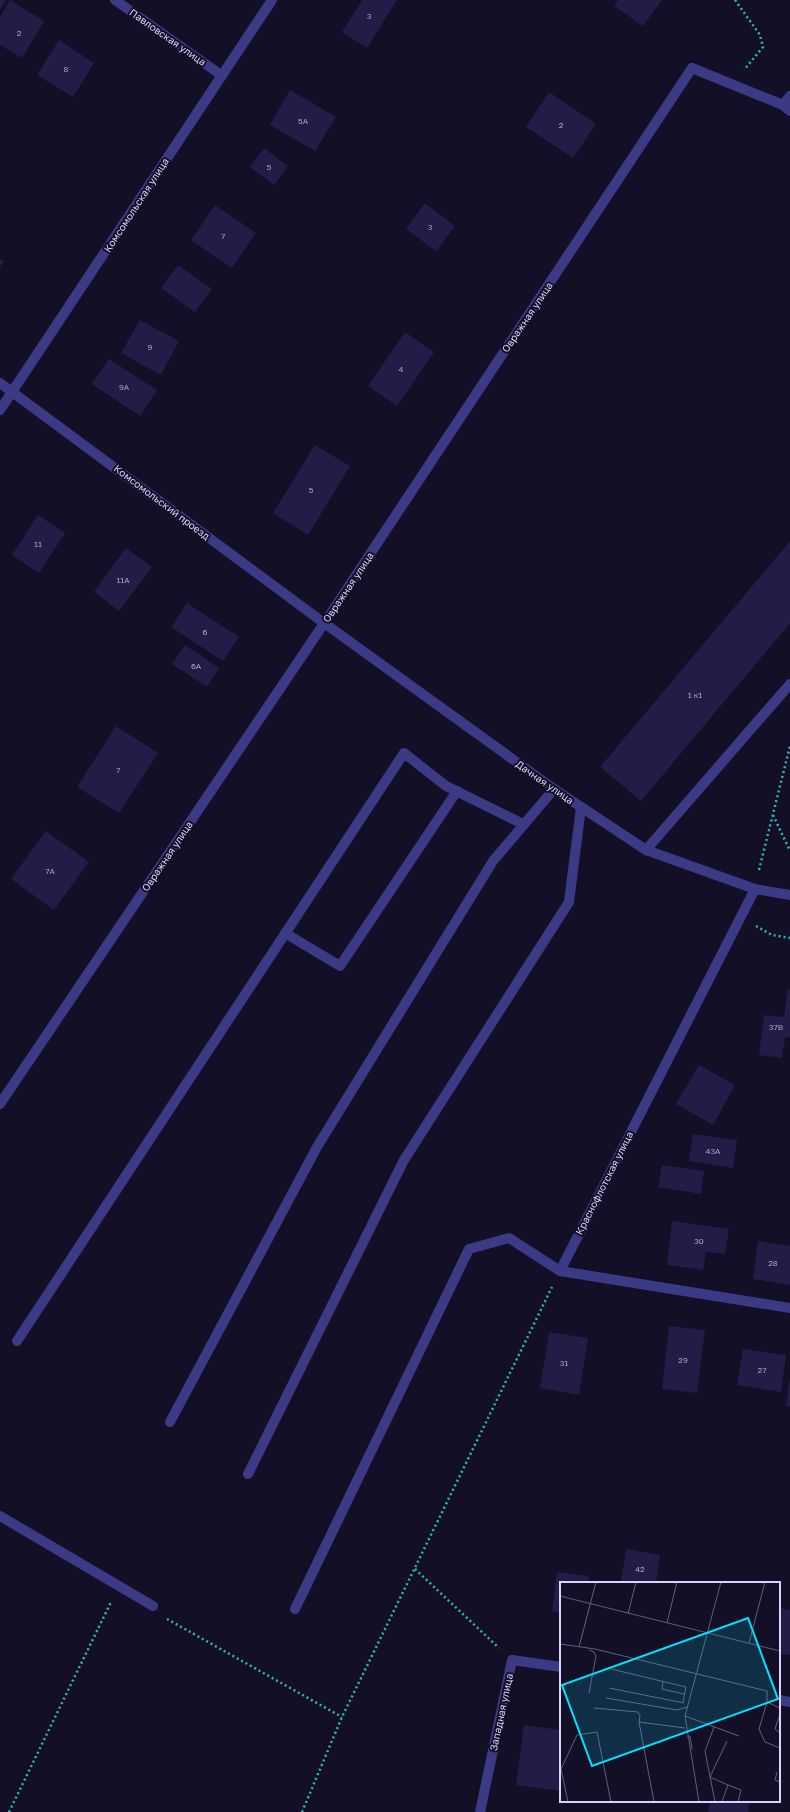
<svg xmlns="http://www.w3.org/2000/svg" width="790" height="1812" font-family="'Golos Text',sans-serif">
<style>
.building{fill:#241b47}
.lines{fill:none;stroke-linecap:round;stroke-linejoin:round}
.path{stroke:#2fb8b0;stroke-width:2.5;stroke-dasharray:2 3;stroke-linecap:butt}
.lane{stroke:#3d3a85;stroke-width:10}
.street{stroke:#3d3a85;stroke-width:10}
.labels{text-anchor:middle;dominant-baseline:central;stroke-width:4;stroke-linejoin:round;paint-order:stroke}
.number-label{font-size:8px;fill:#aca6d1}
.street-label{font-size:10px;fill:#d9d4ff;stroke:#130f26}
.inset-road{fill:none;stroke:#625e7d;stroke-width:1}
.view{fill:#00e5ff;fill-opacity:0.15;stroke:#00e5ff;stroke-width:2}
.inset-edge{fill:none;stroke:#d9d4ff;stroke-width:2}
</style>
<rect width="100%" height="100%" fill="#130f26"/>
<!-- building -->
<g class="building">
<path d="M0,0H6L0,10Z"/>
<path d="M10,0L44,21L22,58L0,45V17Z"/>
<path d="M362,0H397L367,48L342,32Z"/>
<path d="M618,0H662L643,26L614,6Z"/>
<path d="M59,40L94,63L73,97L37,75Z"/>
<path d="M290,90L336,117L315,151L270,125Z"/>
<path d="M549,92L596,124L573,158L526,127Z"/>
<path d="M264,148L288,166L274,185L250,167Z"/>
<path d="M425,203L455,226L436,251L406,229Z"/>
<path d="M215,205L256,233L232,268L191,240Z"/>
<path d="M0,259L4,261L0,267Z"/>
<path d="M178,265L212,289L195,312L161,288Z"/>
<path d="M140,320L179,341L161,375L121,353Z"/>
<path d="M405,332L434,352L397,406L368,386Z"/>
<path d="M109,359L157,390L140,416L92,384Z"/>
<path d="M315,445L350,466L308,535L273,513Z"/>
<path d="M38,515L65,533L39,573L12,555Z"/>
<path d="M790,541V623L641,801L600,767Z"/>
<path d="M126,548L152,567L119,611L94,592Z"/>
<path d="M187,603L239,637L223,661L171,627Z"/>
<path d="M185,645L219,668L207,687L172,664Z"/>
<path d="M116,726L158,753L119,813L77,787Z"/>
<path d="M46,831L89,862L54,910L11,879Z"/>
<path d="M788,989H790V1038L785,1037L782,1058L759,1055L764,1015L784,1017Z"/>
<path d="M699,1065L735,1085L713,1125L676,1104Z"/>
<path d="M693,1134L737,1140L733,1168L689,1161Z"/>
<path d="M662,1165L704,1171L701,1194L658,1187Z"/>
<path d="M672,1221L729,1229L725,1254L706,1252L703,1270L667,1265Z"/>
<path d="M758,1241L790,1246V1285L753,1279Z"/>
<path d="M669,1326L705,1330L697,1393L662,1389Z"/>
<path d="M549,1332L588,1338L579,1395L540,1388Z"/>
<path d="M743,1349L786,1355L781,1392L737,1385Z"/>
<path d="M789,1380H790V1406H786Z"/>
<path d="M626,1549L660,1555L656,1583H621Z"/>
<path d="M557,1572L589,1576L588,1583H561V1613L552,1611Z"/>
<path d="M779,1608L790,1610V1655L779,1654Z"/>
<path d="M524,1725L561,1730V1791L516,1785Z"/>
<path d="M710,1801H750L748,1812H708Z"/>
</g>
<g class="lines">
<!-- path -->
<g class="path">
<path d="M735,0L760,35L763,47L744,70"/>
<path d="M773,815L790,851"/>
<path d="M759,870L790,746"/>
<path d="M756,926L772,935L790,938"/>
<path d="M415,1569L499,1648"/>
<path d="M167,1619L342,1717"/>
<path d="M9,1812L111,1602"/>
<path d="M302,1812L342,1717L552,1287"/>
</g>
<!-- lane -->
<g class="lane">
<path d="M692,68L783,105"/>
<path d="M790,96L783,105L790,111"/>
<path d="M646,850L790,684"/>
<path d="M285,933L340,966L457,791"/>
<path d="M17,1341L404,753L446,786L523,824"/>
<path d="M170,1422L317,1147L493,861L554,789"/>
<path d="M248,1474L404,1160L569,902L581,807"/>
<path d="M0,1516L153,1606"/>
<path d="M295,1609L469,1249L509,1238L560,1271"/>
</g>
<!-- street -->
<g class="street">
<path d="M115,0L221,75"/>
<path d="M0,383L324,623L554,789L646,850L755,889L790,895"/>
<path d="M0,410L272,0"/>
<path d="M755,889L560,1271L790,1308"/>
<path d="M0,1104L329,616L692,68"/>
<path d="M779,1700L790,1702"/>
<path d="M480,1812L512,1660L561,1667"/>
</g>
</g>
<g class="labels">
<!-- number labels -->
<g class="number-label">
<text x="369" y="16">3</text>
<text x="19" y="33">2</text>
<text x="66" y="69">8</text>
<text x="303" y="121">5А</text>
<text x="561" y="125">2</text>
<text x="269" y="167">5</text>
<text x="430" y="227">3</text>
<text x="223" y="236">7</text>
<text x="150" y="347">9</text>
<text x="401" y="369">4</text>
<text x="124" y="387">9А</text>
<text x="311" y="490">5</text>
<text x="38" y="544">11</text>
<text x="123" y="580">11А</text>
<text x="205" y="632">6</text>
<text x="196" y="666">6А</text>
<text x="695" y="695">1 к1</text>
<text x="118" y="770">7</text>
<text x="50" y="871">7А</text>
<text x="776" y="1027">37В</text>
<text x="713" y="1151">43А</text>
<text x="699" y="1241">30</text>
<text x="773" y="1263">28</text>
<text x="683" y="1360">29</text>
<text x="564" y="1363">31</text>
<text x="762" y="1370">27</text>
<text x="640" y="1569">42</text>
</g>
<!-- street labels -->
<g class="street-label">
<text transform="translate(168 37) rotate(35)">Павловская улица</text>
<text transform="translate(136 205) rotate(-57)">Комсомольская улица</text>
<text transform="translate(527 317) rotate(-56)">Овражная улица</text>
<text transform="translate(162 502) rotate(37)">Комсомольский проезд</text>
<text transform="translate(348 587) rotate(-56)">Овражная улица</text>
<text transform="translate(545 782) rotate(35)">Дачная улица</text>
<text transform="translate(167 856) rotate(-56)">Овражная улица</text>
<text transform="translate(604 1183) rotate(-63)">Краснофлотская улица</text>
<text transform="translate(501 1712) rotate(-78)">Западная улица</text>
</g>
</g>
<!-- overview -->
<g transform="translate(560 1582)">
<rect width="220" height="220" fill="#130f26"/>
<path class="inset-road" d="M0,14L220,69M68,32L76,0M107,41L117,0M189,61L205,0M0,62L35,67L207,109V120M19,65L36,0M29,68L34,70L36,74L29,111M51,87L126,105L123,120M103,100L102,107L124,112M49,106L124,121M46,116L117,128L127,125M34,126L78,130L80,134L79,140M220,126L207,120L199,147L205,160L220,166M220,132L215,147L220,151M125,134L179,154M154,145L145,169L155,220M127,155L130,154L132,167M217,190L215,198L220,200M168,203L181,208L178,220M8,220L1,187L17,153L37,150L51,220M94,220L79,140L125,146M139,220L125,134L161,0M162,220L168,203L150,195L167,159"/>
<path class="view" d="M188,36L218,117L32,184L2,103Z"/>
<rect width="220" height="220" class="inset-edge"/>
</g>
</svg>
